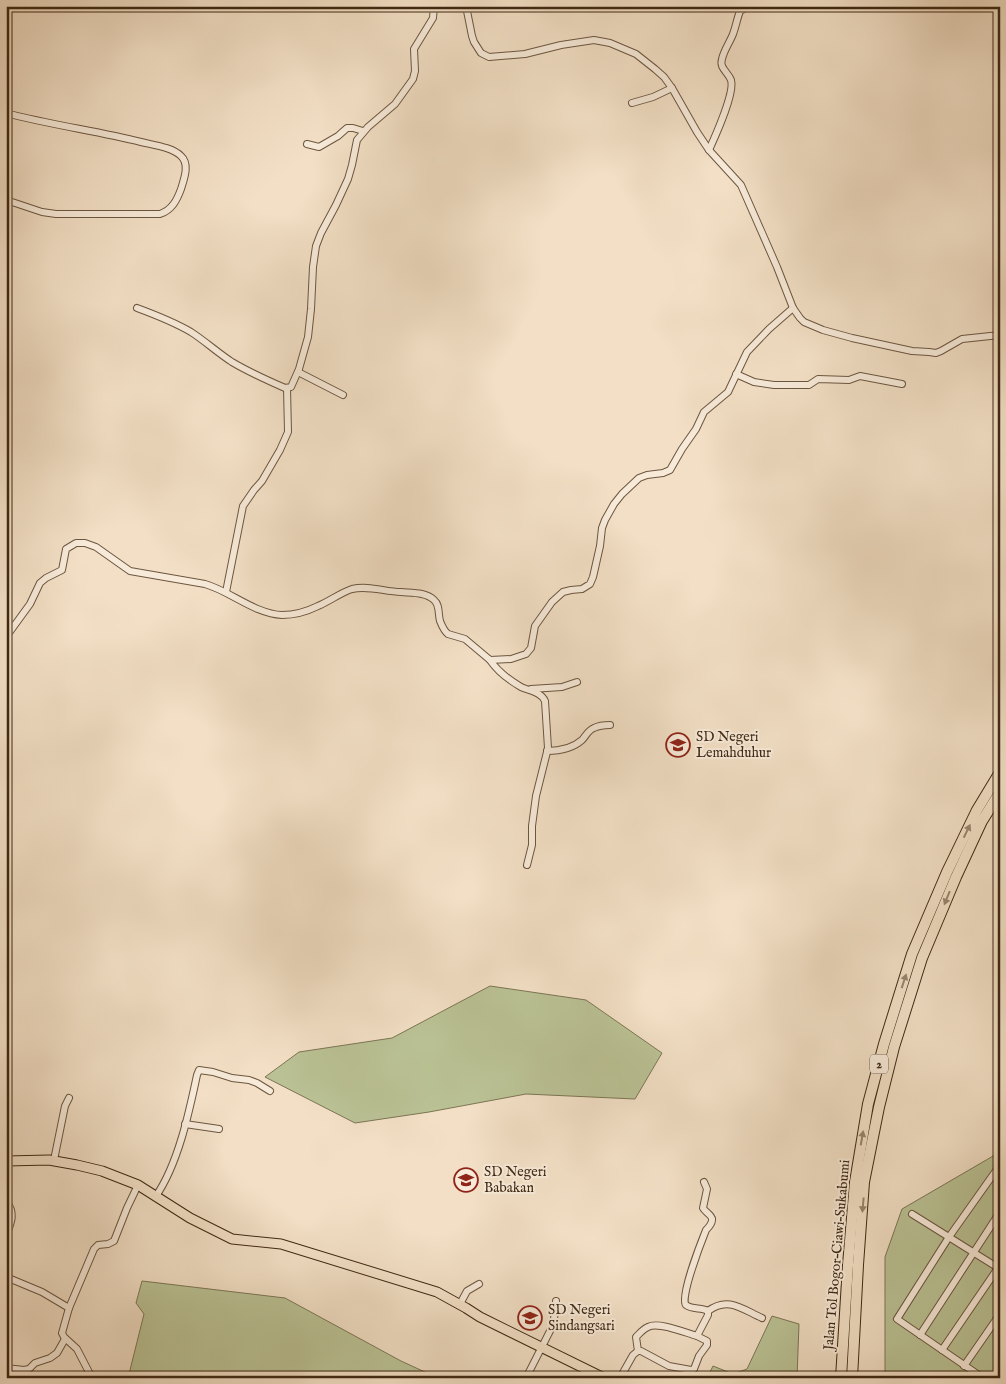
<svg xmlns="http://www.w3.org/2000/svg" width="1006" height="1384" font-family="'IM FELL English',serif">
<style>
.green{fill:#bac295;stroke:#7c7554}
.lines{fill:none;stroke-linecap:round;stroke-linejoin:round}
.minor-casing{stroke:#6c5640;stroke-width:8}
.major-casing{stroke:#3f2813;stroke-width:11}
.highway-casing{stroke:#3f2813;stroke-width:12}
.minor{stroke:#f7ead9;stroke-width:6}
.major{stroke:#f2dfc5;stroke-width:9}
.highway{stroke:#f2dfc5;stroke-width:10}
.oneway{fill:#98846c}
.labels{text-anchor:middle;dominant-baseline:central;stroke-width:4;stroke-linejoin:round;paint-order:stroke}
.shield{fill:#f7ead9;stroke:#76624e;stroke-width:1}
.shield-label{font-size:12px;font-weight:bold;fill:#3f2813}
.poi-label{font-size:14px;fill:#3f2813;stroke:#f7ead9;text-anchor:start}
.street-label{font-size:14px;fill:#3f2813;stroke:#f7ead9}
</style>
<rect width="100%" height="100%" fill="#f2dfc5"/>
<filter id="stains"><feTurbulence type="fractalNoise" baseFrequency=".004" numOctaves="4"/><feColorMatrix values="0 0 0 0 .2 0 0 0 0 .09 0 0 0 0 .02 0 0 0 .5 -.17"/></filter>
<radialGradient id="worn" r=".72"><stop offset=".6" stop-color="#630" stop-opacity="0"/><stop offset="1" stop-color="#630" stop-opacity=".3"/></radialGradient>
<!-- green -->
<g class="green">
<path d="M490,986L586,1000L662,1053L635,1099L526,1094L429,1112L355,1123L265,1077L299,1052L392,1038Z"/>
<path d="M1000,1152V1378H885V1257L902,1209Z"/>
<path d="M142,1281L285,1298L401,1361L438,1378H128L144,1314L136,1303Z"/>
<path d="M772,1316L799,1324L797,1378H707L713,1366L733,1374L747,1369Z"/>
</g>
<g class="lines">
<!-- minor casing -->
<g class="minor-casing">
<g id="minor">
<path d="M466,6L472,36L474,42L481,53L489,57L525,54L561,45L594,40L610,43L636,54L655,69L664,77L672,88L697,132L709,150L741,185L777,267L793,308L800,318L804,322L823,330L852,338L912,351L929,352L936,353L941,351L962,339L1000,335"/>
<path d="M632,103L653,97L672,88"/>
<path d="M6,113C51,125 97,131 141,142C153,145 172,147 181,156C190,164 184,179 181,189C177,200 172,210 160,214H56L42,212L6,200"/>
<path d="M307,144L319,147L338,136L347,128H353L363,131"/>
<path d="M709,150C715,137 735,92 731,80C728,72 719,68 722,59C724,50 730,42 733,34C736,26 737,19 740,11L750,6"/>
<path d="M137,308C156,315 174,322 191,332C205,341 218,353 232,362C247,371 269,381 285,388L291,387L299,369L308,337L311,309L313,267L316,246L321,233L336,205L348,179L352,165L357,140L368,127L395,104L413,79L415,71L414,49L433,18L434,6"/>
<path d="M298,372L343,395"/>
<path d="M736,374L754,382L774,385H809L818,379L849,380L860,376L902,384"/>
<path d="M226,592L243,506L254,490L262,481L280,450L288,432L287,388"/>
<path d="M6,637L30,604L40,583L46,578L62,570L66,549L76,543H85L96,547L130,571L205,584C230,591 255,614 282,615C294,615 308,611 318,606C330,601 340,593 352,589C369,585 385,592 401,592C412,593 426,592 434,600C440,605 438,614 440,621C442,626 444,631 448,634L465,639L490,660L511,659L526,654L531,648L535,626L552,602L563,592L571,590L582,589L590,584L593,577L600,546L602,528L605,520L614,504L622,494L639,478L647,475L663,473L670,470L682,449L696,429L704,412L728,392L747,352L769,329L793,308"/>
<path d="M490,660C498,672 509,680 521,687C530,691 541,692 545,701L548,748L536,796L532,826V845L527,865"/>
<path d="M531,689L562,687L577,682"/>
<path d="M547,751C560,751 572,749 582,740C586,736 588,730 594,728C598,726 605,725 610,725"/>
<path d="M185,1124L219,1129"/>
<path d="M54,1160L65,1106L69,1098"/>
<path d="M156,1196C178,1164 189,1113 197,1075L199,1070L213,1072L232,1078L249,1080L257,1083L270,1091"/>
<path d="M6,1201C16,1213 11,1223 6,1236"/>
<path d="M912,1214L1000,1269"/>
<path d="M6,1277L42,1292L69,1308"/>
<path d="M460,1304L467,1291L479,1284"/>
<path d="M708,1311C728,1296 742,1309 762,1318"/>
<path d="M920,1335L1000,1212"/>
<path d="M942,1350L1000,1265"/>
<path d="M638,1351L636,1337C639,1334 643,1329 648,1327C658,1321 686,1333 697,1336"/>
<path d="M964,1366L1000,1314"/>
<path d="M6,1368L24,1370L29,1369L35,1363L50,1358L57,1353L65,1339"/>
<path d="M92,1378L77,1349L64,1337L62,1333L69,1308L94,1249L98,1245L108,1244L114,1241L127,1208L138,1185"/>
<path d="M526,1378L552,1327L554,1319L556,1301"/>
<path d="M620,1378L633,1355L638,1351H641L669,1366L691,1370L694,1369L699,1356L707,1345V1341L697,1336L708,1315V1311C702,1307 692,1310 686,1305C679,1299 702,1240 706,1230C708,1228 712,1223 712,1220C713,1216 705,1212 703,1208L707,1189L704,1182"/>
<path d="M983,1378L897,1319L949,1237L1000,1165"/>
</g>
</g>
<!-- major casing -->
<g class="major-casing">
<path id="major" d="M6,1161L49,1160L77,1165L102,1171L138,1185L190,1218L232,1239L281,1244L437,1292L466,1308L480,1317L604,1378"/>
</g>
<!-- highway casing -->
<g class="highway-casing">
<g id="highway">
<path d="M841,1378L848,1265L855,1182L868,1104L884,1044L912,954L947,872L977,810L1000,772"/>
<path d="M852,1378L858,1265L864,1182L879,1107L894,1047L922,958L956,877L982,821L1000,792"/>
</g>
</g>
<!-- minor -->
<use href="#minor" class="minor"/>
<!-- major -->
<use href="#major" class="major"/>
<!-- highway -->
<use href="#highway" class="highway"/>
</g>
<!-- one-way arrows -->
<defs><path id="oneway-solid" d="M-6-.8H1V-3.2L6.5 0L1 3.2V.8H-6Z" transform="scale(1.25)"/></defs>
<g class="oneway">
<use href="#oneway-solid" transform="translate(967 831) rotate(-64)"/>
<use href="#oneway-solid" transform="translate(947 898) rotate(112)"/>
<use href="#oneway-solid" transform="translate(904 981) rotate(-72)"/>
<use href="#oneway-solid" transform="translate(862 1138) rotate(-80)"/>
<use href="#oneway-solid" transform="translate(863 1205) rotate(95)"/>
</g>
<!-- icons -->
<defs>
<g id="school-ring" transform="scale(1.25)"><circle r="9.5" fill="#f7ead9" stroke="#8f2418" stroke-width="1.5"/><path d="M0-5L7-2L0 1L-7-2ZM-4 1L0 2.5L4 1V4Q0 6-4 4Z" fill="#8f2418"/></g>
</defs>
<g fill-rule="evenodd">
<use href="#school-ring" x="678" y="745"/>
<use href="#school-ring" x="466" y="1180"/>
<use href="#school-ring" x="530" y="1318"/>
</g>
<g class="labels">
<!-- shield labels -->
<rect class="shield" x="870" y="1054.5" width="18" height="19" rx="4"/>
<g class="shield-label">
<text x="879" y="1064">2</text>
</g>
<!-- poi labels -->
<g class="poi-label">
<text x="696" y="737">SD Negeri<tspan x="696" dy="16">Lemahduhur</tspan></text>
<text x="484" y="1172">SD Negeri<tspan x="484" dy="16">Babakan</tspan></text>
<text x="548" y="1310">SD Negeri<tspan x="548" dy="16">Sindangsari</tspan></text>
</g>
<!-- street labels -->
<g class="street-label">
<text transform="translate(837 1255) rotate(-85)">Jalan Tol Bogor–Ciawi–Sukabumi</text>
</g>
</g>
<!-- margin -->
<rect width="1006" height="1384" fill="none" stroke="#f2dfc5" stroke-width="25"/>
<rect x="8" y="8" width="991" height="1369" fill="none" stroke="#3f2813" stroke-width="2.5"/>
<rect x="12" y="12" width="981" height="1359" fill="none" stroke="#3f2813"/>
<rect width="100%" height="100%" filter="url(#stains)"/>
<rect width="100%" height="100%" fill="url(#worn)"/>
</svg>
